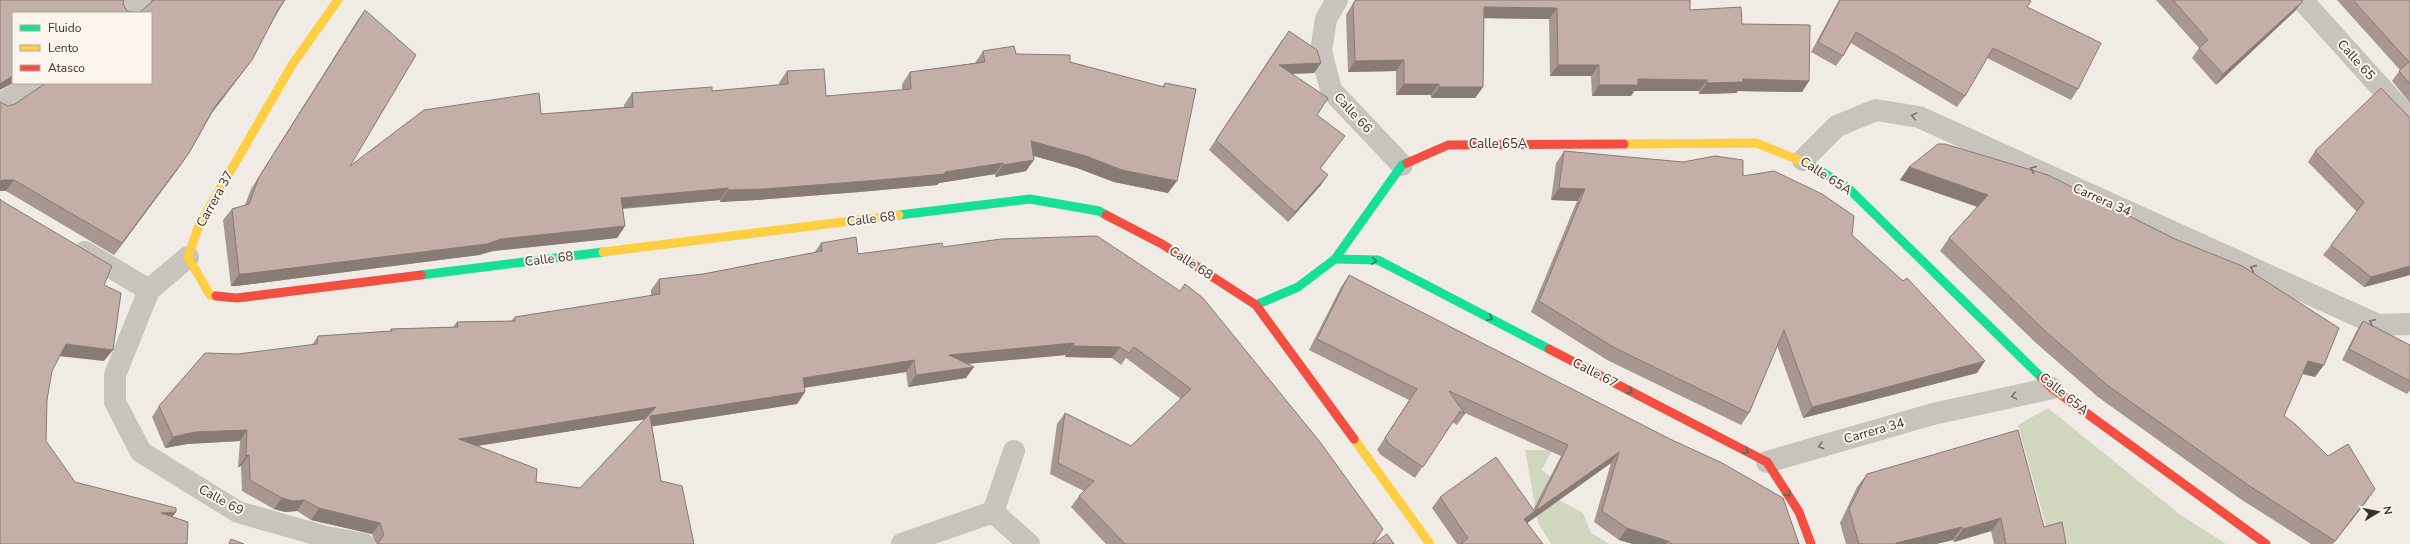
<svg xmlns="http://www.w3.org/2000/svg" width="2410" height="544" font-family="'Nunito Sans',sans-serif">
<style>
.green{fill:#d1d6bf}
.lines{fill:none;stroke-linecap:round;stroke-linejoin:round}
.street{stroke:#c9c3be;stroke-width:22}
.fast{stroke:#16e098;stroke-width:9}
.slow{stroke:#ffcf43;stroke-width:9}
.jam{stroke:#f24e42;stroke-width:9}
.wall{fill:#a89690;fill-rule:evenodd}
.shaded-wall{fill:#887a75}
.building{fill:#c3afa7;stroke:#887a75;fill-rule:evenodd}
.oneway{stroke:#7b726d}
.oneway2{stroke:#2a7f5c}
.labels{text-anchor:middle;dominant-baseline:central;stroke-width:4;stroke-linejoin:round;paint-order:stroke}
.street-label{font-size:13px;fill:#3b302b;stroke:#fbf5ee}
</style>
<rect width="100%" height="100%" fill="#f0ebe5"/>
<!-- green -->
<g class="green">
<path d="M2048,408L2178,513L2226,544H2066L2064,535L2046,526L2018,425Z"/>
<path d="M1525,450H1552L1542,470L1555,480L1550,495L1583,513L1591,533L1610,544H1551L1538,523Z"/>
</g>
<g class="lines">
<!-- street -->
<g class="street">
<path d="M1337,0L1326,19L1321,51L1331,90L1402,165"/>
<path d="M2302,0L2410,120"/>
<path d="M127,13L140,0"/>
<path d="M0,105L33,83"/>
<path d="M1803,160L1837,126L1876,110L1919,117L2378,325L2410,324"/>
<path d="M85,252L149,290"/>
<path d="M188,257L149,290L115,375V402L141,452L238,512L326,537L364,544"/>
<path d="M1767,462L1933,414L2052,388"/>
<path d="M993,512L1014,451"/>
<path d="M993,512L1029,544"/>
<path d="M902,544L993,512"/>
</g>
<!-- fast -->
<g class="fast">
<path d="M1809,164L1847,187L2042,378"/>
<path d="M899,215L1030,199L1099,211L1106,215"/>
<path d="M1335,259L1378,260L1549,349"/>
<path d="M421,275L603,252"/>
<path d="M1256,305L1298,287L1335,259L1402,165L1407,163"/>
</g>
<!-- slow -->
<g class="slow">
<path d="M1624,144L1756,143L1809,164"/>
<path d="M603,252L899,215"/>
<path d="M216,296L210,295L188,257L199,225L292,65L338,0"/>
<path d="M1354,439L1430,544"/>
</g>
<!-- jam -->
<g class="jam">
<path d="M1407,163L1448,145L1624,144"/>
<path d="M1106,215L1162,244L1256,305L1354,439"/>
<path d="M216,296L237,298L421,275"/>
<path d="M1549,349L1767,462L1799,512L1811,544"/>
<path d="M2042,378L2052,388L2266,544"/>
</g>
</g>
<!-- wall -->
<g class="wall">
<path d="M151,0H285L243,72L212,113L189,153L114,255L6,191L8,106L15,104L44,84L45,83H151Z"/>
<path d="M1355,0H1690V10L1742,24L1809,81L1802,92L1738,91L1736,93L1699,94V91H1634L1631,96H1592L1591,76H1550L1549,19L1484,18L1483,87L1475,98H1431V95H1396V71L1348,72L1346,15Z"/>
<path d="M1839,0H2029L2027,7L2078,89L2071,100L1987,58L1965,96L1957,107L1851,43L1843,56L1836,66L1811,52Z"/>
<path d="M2156,0H2302L2295,11L2216,85L2192,58L2199,48Z"/>
<path d="M2337,0H2410V103L2392,81L2400,70Z"/>
<path d="M365,10L350,166L541,114L624,107V105L632,93L712,91L779,85V83L787,71L826,96L902,90V84L910,72L975,63L983,51L1016,54L1070,62L1162,87L1165,83L1168,193L1114,182L1077,168L1034,156L1026,171L995,177V174L939,183L937,185L859,192L756,200L720,202V200L623,209L625,226L617,238L493,251L479,255L236,286H231L223,220L232,209L245,205L251,189L357,21Z"/>
<path d="M1282,40L1321,63L1314,73L1293,74L1317,115L1338,145L1321,168V185L1288,222L1209,150Z"/>
<path d="M2410,118V275L2364,287L2323,255L2331,245L2357,212L2308,162L2315,151Z"/>
<path d="M1564,151L1743,176L1852,235L1977,373L1803,418L1777,346L1749,413L1741,425L1607,360L1531,312L1577,201L1551,200L1556,163Z"/>
<path d="M1909,167L2315,377L2302,374L2284,416L2328,456L2375,489L2366,502L2333,544H2311L2239,498L2098,397L2036,343L1940,251L1949,238L1977,207L1900,180Z"/>
<path d="M1097,236L1373,544H1106L1071,507L1079,496L1084,491L1050,474L1057,424L1065,413L1131,446L1181,399L1126,358L1121,365L1112,358L1065,357L1066,355L967,364L966,378L908,387L906,372L804,388L805,392L797,404L652,426L661,481L694,544H376L372,534L311,520L297,511L285,512L274,509L242,491L241,466L238,467L240,441L187,444L165,448L152,417L159,406L238,354L312,345L318,336L390,331L391,329L453,327L457,322L511,321L515,317L651,296V290L659,279L703,274L814,253L821,243L858,254L943,247ZM645,419L580,488L536,482L477,446Z"/>
<path d="M1349,275L1799,544H1633L1619,540L1594,522L1611,463L1527,523L1543,544H1457L1432,508L1440,497L1533,510L1561,456L1465,413V414L1457,425L1452,422L1415,478L1381,455L1377,450L1409,400L1309,350L1341,287Z"/>
<path d="M2363,321L2410,345V390L2407,394L2342,360L2356,332Z"/>
<path d="M1867,474L2044,527L2066,544H1994L1991,531L1954,542L1953,540L1936,544H1846L1840,523L1857,487Z"/>
</g>
<!-- shaded-wall -->
<g class="shaded-wall">
<path d="M2303,1L2295,11L2216,85L2223,74Z"/>
<path d="M1484,7L1557,8L1549,19L1476,18Z"/>
<path d="M252,60L243,72L206,120L214,108Z"/>
<path d="M1404,60L1396,71L1348,72L1355,61Z"/>
<path d="M1321,63L1314,73L1272,74L1279,65Z"/>
<path d="M1558,65H1599L1591,76H1550Z"/>
<path d="M13,76V83L0,90V85L1,83Z"/>
<path d="M1638,79L1707,80L1699,91H1634L1631,96H1592L1599,85Z"/>
<path d="M1743,79L1809,81L1802,92L1738,91L1736,93L1699,94L1707,83Z"/>
<path d="M1404,84H1439L1431,95H1396Z"/>
<path d="M1439,87H1483L1475,98H1431Z"/>
<path d="M1031,141L1177,181L1168,193L1114,182L1077,168L1023,153Z"/>
<path d="M189,153L181,165L114,255L122,243Z"/>
<path d="M1034,160L1026,171L995,177L1003,165Z"/>
<path d="M1003,163L995,174L939,183L937,185L859,192L756,200L720,202L728,190L945,172Z"/>
<path d="M1909,167L1988,195L1979,207L1900,180Z"/>
<path d="M1328,175L1321,185L1288,222L1295,212Z"/>
<path d="M2,180H14L6,191H0V182Z"/>
<path d="M728,188L720,200L613,209L621,198Z"/>
<path d="M1559,188L1585,189L1577,201L1551,200Z"/>
<path d="M625,226L617,238L493,251L479,255L236,286H231L239,274L501,239Z"/>
<path d="M2410,266V275L2364,287L2371,277Z"/>
<path d="M1074,343L1066,355L941,366L949,355Z"/>
<path d="M66,344L113,350L104,361L58,356Z"/>
<path d="M1073,346L1120,347L1112,358L1065,357Z"/>
<path d="M914,360L906,372L795,389L803,378Z"/>
<path d="M1985,361L1977,373L1803,418L1812,407Z"/>
<path d="M2308,361L2324,365L2315,377L2300,373Z"/>
<path d="M974,367L966,378L908,387L916,375Z"/>
<path d="M805,392L797,404L642,428L648,419L451,450L459,439L656,407Z"/>
<path d="M247,430L240,441L187,444L165,448L173,437L195,432Z"/>
<path d="M1619,452L1611,463L1516,531L1524,519Z"/>
<path d="M249,455L241,466L238,467L246,456Z"/>
<path d="M2375,489L2366,502L2333,544Z"/>
<path d="M282,498L304,500L297,511L285,512L274,509Z"/>
<path d="M319,508L380,523L372,534L311,520Z"/>
<path d="M176,512L168,523L161,513Z"/>
<path d="M2001,518L1991,531L1954,542L1963,529Z"/>
<path d="M1962,527L1953,540L1936,544H1895L1896,543Z"/>
<path d="M1627,528L1668,541L1666,544H1633L1619,540Z"/>
</g>
<!-- building -->
<g class="building">
<path d="M0,0H124L123,4L127,11L137,13H13V76L1,83L0,85Z"/>
<path d="M154,0H285L278,10L252,60L214,108L189,153L122,243L14,180H2L0,183V102L8,106L15,104L46,83H151V13H139Z"/>
<path d="M1356,0H1690V10L1741,7L1742,24L1810,25L1809,81L1743,79V82L1707,83V80L1638,79V85H1599V65H1558L1557,8L1484,7L1483,87H1439V84H1404V60L1355,61L1353,4Z"/>
<path d="M1840,0H2029L2031,1L2027,7L2101,43L2078,89L1993,48L1965,96L1856,32L1843,56L1818,42Z"/>
<path d="M2173,0H2302L2303,1L2223,74L2199,48L2208,40Z"/>
<path d="M2353,0H2410V84L2399,71L2409,62Z"/>
<path d="M365,10L416,55L350,166L424,110L539,93L541,114L633,107L632,93L712,87V91L788,84L787,71L824,69L826,96L911,89L910,72L985,62L983,51L1014,46L1016,54L1070,55V62L1164,87L1165,83L1196,89L1177,181L1122,170L1086,156L1031,141L1034,160L1003,165V163L945,172V174L867,181L764,189L728,190V188L621,198L625,226L501,239L487,244L244,274H239L232,209L249,204L259,177Z"/>
<path d="M1289,31L1317,50L1321,63L1279,65L1328,98L1317,115L1345,136L1320,168L1328,175L1295,212L1216,140Z"/>
<path d="M2381,88L2410,118V266L2371,277L2331,245L2364,202L2315,151Z"/>
<path d="M1938,144H1945L2048,175L2175,239L2242,266L2339,328L2324,365L2308,361L2284,416L2294,423L2328,456L2348,444L2375,489L2335,541L2248,485L2107,385L2044,330L1949,238L1988,195L1909,167Z"/>
<path d="M1564,151L1683,162L1715,156L1743,160V176L1774,171L1822,194L1854,216L1852,235L1903,281L1907,278L1985,361L1812,407L1784,330L1749,413L1615,348L1539,301L1585,189L1559,188Z"/>
<path d="M0,199L2,201L112,266L104,285L121,293L113,350L66,344L52,371L47,400L46,441L75,482L176,508V512L161,513L188,522L187,544H0Z"/>
<path d="M1097,236L1180,291L1185,284L1203,298L1320,442L1383,529L1373,544H1125L1079,496L1094,481L1058,463L1065,413L1131,446L1191,389L1134,347L1129,353L1120,347L1073,346L1074,343L949,355L974,367L916,375L914,360L803,378L805,392L650,416L661,481L682,486L694,544H380L378,543L384,535L380,523L319,508L304,500L293,501L282,498L250,480L249,455L246,456L247,430L195,432L173,437L159,406L205,353L238,354L317,344L318,336L392,331L391,329L458,327L457,322L515,321V317L660,294L659,279L703,274L822,251L821,243L856,237L858,254L942,243L943,247L1001,239ZM656,407L580,488L536,482L537,469L459,439Z"/>
<path d="M1349,275L1670,439L1722,463L1783,498L1799,544H1672L1668,541L1627,528L1602,511L1619,452L1524,519L1543,544H1461L1468,538L1440,497L1496,457L1535,512L1568,445L1449,391L1465,414L1460,411L1423,467L1389,444L1385,438L1417,389L1317,339Z"/>
<path d="M2363,321L2410,345V381L2349,349Z"/>
<path d="M2018,430L2044,527L2062,522L2066,544H2006L2001,518L1963,529L1962,527L1896,543V544H1859L1849,509L1867,474Z"/>
<path d="M1387,534L1394,544H1373Z"/>
<path d="M231,539L244,544H229Z"/>
</g>
<!-- one-way arrows -->
<defs><path id="oneway-chevron" d="M-2-3.5L2.5 0L-2 3.5" fill="none" stroke-width="1.6" stroke-linecap="round" stroke-linejoin="round"/></defs>
<g class="oneway">
<use href="#oneway-chevron" transform="translate(1914 116) rotate(-169)"/>
<use href="#oneway-chevron" transform="translate(2033 169) rotate(-156)"/>
<use href="#oneway-chevron" transform="translate(2253 268) rotate(-156)"/>
<use href="#oneway-chevron" transform="translate(2372 322) rotate(-156)"/>
<use href="#oneway-chevron" transform="translate(2014 396) rotate(167)"/>
<use href="#oneway-chevron" transform="translate(1821 446) rotate(164)"/>
</g>
<g class="oneway2">
<use href="#oneway-chevron" transform="translate(1374 261) rotate(9)"/>
<use href="#oneway-chevron" transform="translate(1490 318) rotate(27)"/>
<use href="#oneway-chevron" transform="translate(1630 391) rotate(27)"/>
<use href="#oneway-chevron" transform="translate(1746 451) rotate(27)"/>
<use href="#oneway-chevron" transform="translate(1788 494) rotate(57)"/>
</g>
<g class="labels">
<!-- street labels -->
<g class="street-label">
<text transform="translate(2356 60) rotate(48)">Calle 65</text>
<text transform="translate(1353 113) rotate(47)">Calle 66</text>
<text x="1498" y="144">Calle 65A</text>
<text transform="translate(1826 176) rotate(33)">Calle 65A</text>
<text transform="translate(215 199) rotate(-61)">Carrera 37</text>
<text transform="translate(2102 200) rotate(24)">Carrera 34</text>
<text transform="translate(871 219) rotate(-7)">Calle 68</text>
<text transform="translate(549 259) rotate(-7)">Calle 68</text>
<text transform="translate(1191 263) rotate(33)">Calle 68</text>
<text transform="translate(1595 373) rotate(27)">Calle 67</text>
<text transform="translate(2064 394) rotate(39)">Calle 65A</text>
<text transform="translate(1874 431) rotate(-16)">Carrera 34</text>
<text transform="translate(221 500) rotate(29)">Calle 69</text>
</g>
</g>
<!-- legend -->
<rect x="12" y="12" width="140" height="72" fill="#fbf5ee" stroke="#aea6a0"/>
<rect x="20" y="25" width="20" height="6" fill="#16e098" stroke="#aea6a0"/>
<text x="48" y="32" font-size="12" fill="#3b302b">Fluido</text>
<rect x="20" y="45" width="20" height="6" fill="#ffcf43" stroke="#aea6a0"/>
<text x="48" y="52" font-size="12" fill="#3b302b">Lento</text>
<rect x="20" y="65" width="20" height="6" fill="#f24e42" stroke="#aea6a0"/>
<text x="48" y="72" font-size="12" fill="#3b302b">Atasco</text>
<!-- north arrow -->
<g transform="translate(2378 512) rotate(80)" stroke="#fbf5ee" stroke-width="3" paint-order="stroke">
<path d="M0-3L7 15L0 10L-7 15Z" fill="#3b302b"/>
<text y="-6" font-size="11" font-weight="bold" text-anchor="middle" fill="#3b302b">N</text>
</g>
</svg>
